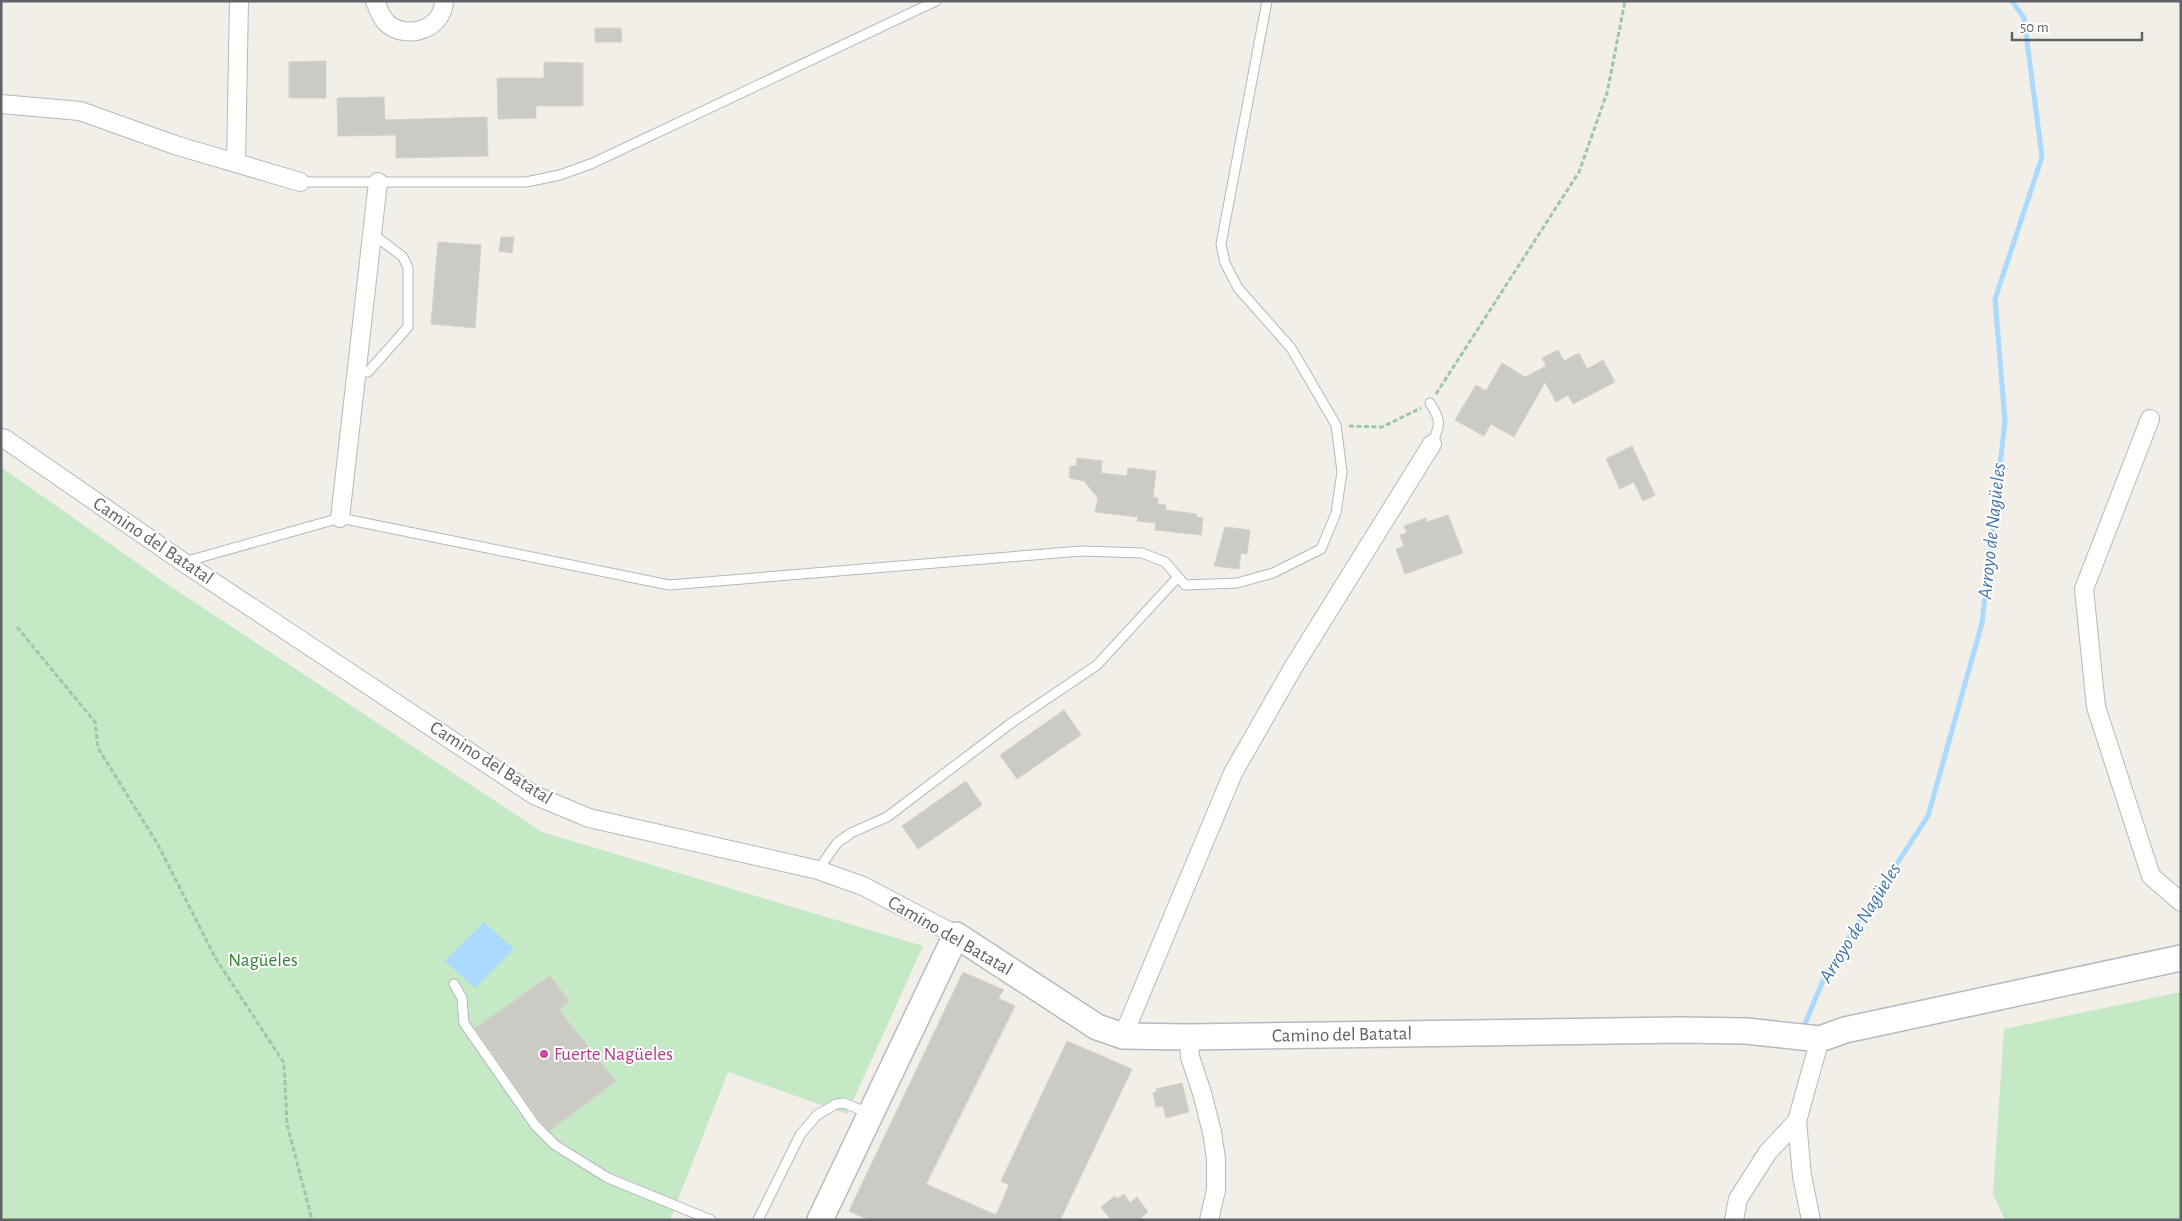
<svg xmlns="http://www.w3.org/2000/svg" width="2182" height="1221" font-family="'Alegreya Sans',sans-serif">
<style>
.green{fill:#c5e8c5}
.water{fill:#aadaff}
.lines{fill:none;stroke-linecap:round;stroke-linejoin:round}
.stream{stroke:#aadaff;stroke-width:5}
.building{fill:#cccac5;stroke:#d6d1c6}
.lane-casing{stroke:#b5b8bc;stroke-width:11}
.street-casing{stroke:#b5b8bc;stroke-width:20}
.secondary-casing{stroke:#b6babf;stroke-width:28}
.path{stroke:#9cc7a9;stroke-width:3;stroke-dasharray:5 2.5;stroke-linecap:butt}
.lane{stroke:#fff;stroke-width:9}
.street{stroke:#fff;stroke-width:18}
.secondary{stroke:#fff;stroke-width:25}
.hotel-dot{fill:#d1479c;stroke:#fff;stroke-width:2}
.labels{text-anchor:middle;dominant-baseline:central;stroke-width:4;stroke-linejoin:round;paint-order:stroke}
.street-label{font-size:19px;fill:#5f6368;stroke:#fff}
.park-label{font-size:19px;fill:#348238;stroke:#fff}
.hotel-label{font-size:19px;fill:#b23c85;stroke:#fff;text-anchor:start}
.water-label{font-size:20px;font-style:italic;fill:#4174aa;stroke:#fff}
</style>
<rect width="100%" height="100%" fill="#f1efe8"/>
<!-- green -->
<g class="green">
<path d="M1,467L167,584L542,832L923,946L847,1114L728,1072L670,1220H1Z"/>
<path d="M2181,992V1220H2005L1993,1194L2004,1029Z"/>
</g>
<!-- water -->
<path class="water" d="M484,922L514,949L475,988L445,961Z"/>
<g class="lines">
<!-- stream -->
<path class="stream" d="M1802,1031L1827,971L1928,816L1982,623L2005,421L1995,299L2042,157L2024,18L2012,1"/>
</g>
<!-- building -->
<g class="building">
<path d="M595,28H621L622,42H595Z"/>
<path d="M326,61V98H289V62Z"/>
<path d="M544,62L583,63V106H536V118L498,119L497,78H544Z"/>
<path d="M384,97L385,120L487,117L488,156L396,158V135L338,136L337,98Z"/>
<path d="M501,237H514L512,253L499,251Z"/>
<path d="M438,242L481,245L475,328L431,324Z"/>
<path d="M1558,350L1564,361L1579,353L1587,369L1603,360L1615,382L1573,404L1568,395L1556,402L1545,382L1514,437L1491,424L1484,436L1455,420L1476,385L1486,391L1502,363L1525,377L1546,366L1542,358Z"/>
<path d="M1632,446L1655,495L1643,501L1634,482L1620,489L1606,459Z"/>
<path d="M1077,458L1102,461L1101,473L1127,476L1128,468L1156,471L1153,497L1158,498V504L1166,505L1165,510L1197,514L1196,517L1203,518L1201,535L1155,530L1156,523L1137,521L1138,517L1095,512L1098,498L1084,481L1069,478L1070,466H1076Z"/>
<path d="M1448,515L1463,553L1405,574L1396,549L1404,546L1400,535L1407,533L1404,526L1426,518L1427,522Z"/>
<path d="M1225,527L1250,530L1247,554L1241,553L1239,569L1214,566Z"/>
<path d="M1064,710L1081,735L1017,779L1000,755Z"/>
<path d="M966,781L982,805L918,849L902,826Z"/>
<path d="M963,972L1004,990L998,998L1015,1006L926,1184L996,1215L1009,1185L1001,1181L1067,1041L1132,1069L1060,1220H869L849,1211Z"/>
<path d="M550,976L569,1001L559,1010L616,1081L549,1131L540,1121L475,1028Z"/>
<path d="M1182,1083L1189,1112L1166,1118L1163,1106L1156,1107L1153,1093L1157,1092L1156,1089Z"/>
<path d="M1124,1194L1130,1203L1137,1197L1148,1212L1138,1220H1111L1101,1207L1115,1196L1117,1199Z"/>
</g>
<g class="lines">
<!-- lane casing -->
<g class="lane-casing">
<g id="lane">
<path d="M300,182H526L560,175L593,163L936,1"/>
<path d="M356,373L368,372L408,327V268L403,257L373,234"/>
<path d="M1430,403C1442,421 1440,425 1432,444"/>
<path d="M184,562L340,518L669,585L1081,551L1142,553L1165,562L1185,585L1237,583L1273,573L1321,549L1336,513L1342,472L1336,425L1291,348L1238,288L1225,263L1221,244L1267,1"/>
<path d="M818,870L837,843L851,833L887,817L1010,724L1097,665L1178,577"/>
<path d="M454,984L462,998L464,1023L535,1125L555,1145L608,1178L711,1220"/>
<path d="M758,1220L800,1135L817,1115L836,1104L844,1103L868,1113"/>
</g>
</g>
<!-- street casing -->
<g class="street-casing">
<g id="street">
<path d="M375,1C379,10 381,19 389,25C410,40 443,28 444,1"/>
<path d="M1,104L80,111L175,145L300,182"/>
<path d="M236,163L239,1"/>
<path d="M2150,419L2084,589L2096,707L2151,876L2181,902"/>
<path d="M1,438L5,439L183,562L534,795L589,818L818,870L863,886L956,935"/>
<path d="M340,518L378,182"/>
<path d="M1123,1036L1233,773L1294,666L1432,444"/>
<path d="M1189,1037L1190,1057L1202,1093L1212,1132L1216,1159V1190L1209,1220"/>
<path d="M1734,1220L1738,1199L1768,1152L1797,1121"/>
<path d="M1811,1220L1802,1176L1797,1121L1820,1039"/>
</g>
</g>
<!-- secondary casing -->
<g class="secondary-casing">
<path id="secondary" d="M820,1220L956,935L1097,1027L1123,1036L1189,1037L1680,1030L1746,1031L1820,1039L1845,1030L2181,958"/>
</g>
<!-- path -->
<g class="path">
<path d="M1436,394L1579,172L1607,93L1625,1"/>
<path d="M1349,426L1382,427L1421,408"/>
<path d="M17,627L95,722L98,748L157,843L216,959L284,1063L287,1124L312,1220"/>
</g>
<!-- lane -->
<use href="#lane" class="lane"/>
<!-- street -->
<use href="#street" class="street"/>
<!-- secondary -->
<use href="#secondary" class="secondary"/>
</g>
<!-- markers -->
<circle class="hotel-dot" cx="544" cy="1054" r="5"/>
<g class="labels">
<!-- street labels -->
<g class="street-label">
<text transform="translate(153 541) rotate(34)">Camino del Batatal</text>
<text transform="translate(491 763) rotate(32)">Camino del Batatal</text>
<text transform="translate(950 936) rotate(30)">Camino del Batatal</text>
<text transform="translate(1342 1035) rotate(-1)">Camino del Batatal</text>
</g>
<!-- park labels -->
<g class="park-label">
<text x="263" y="960">Nagüeles</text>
</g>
<!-- hotel labels -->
<g class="hotel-label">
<text x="554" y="1054">Fuerte Nagüeles</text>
</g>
<!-- water labels -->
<g class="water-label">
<text transform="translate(1992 531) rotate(-84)">Arroyo de Nagüeles</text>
<text transform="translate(1860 923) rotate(-58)">Arroyo de Nagüeles</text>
</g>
</g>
<!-- border -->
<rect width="2182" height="1221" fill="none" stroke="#5f6368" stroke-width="5"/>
<!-- scale -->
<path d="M2012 32v8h130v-8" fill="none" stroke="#5f6368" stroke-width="2.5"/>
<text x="2020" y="32" font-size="15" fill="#5f6368" stroke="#ffffff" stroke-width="4" paint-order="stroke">50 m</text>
</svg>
